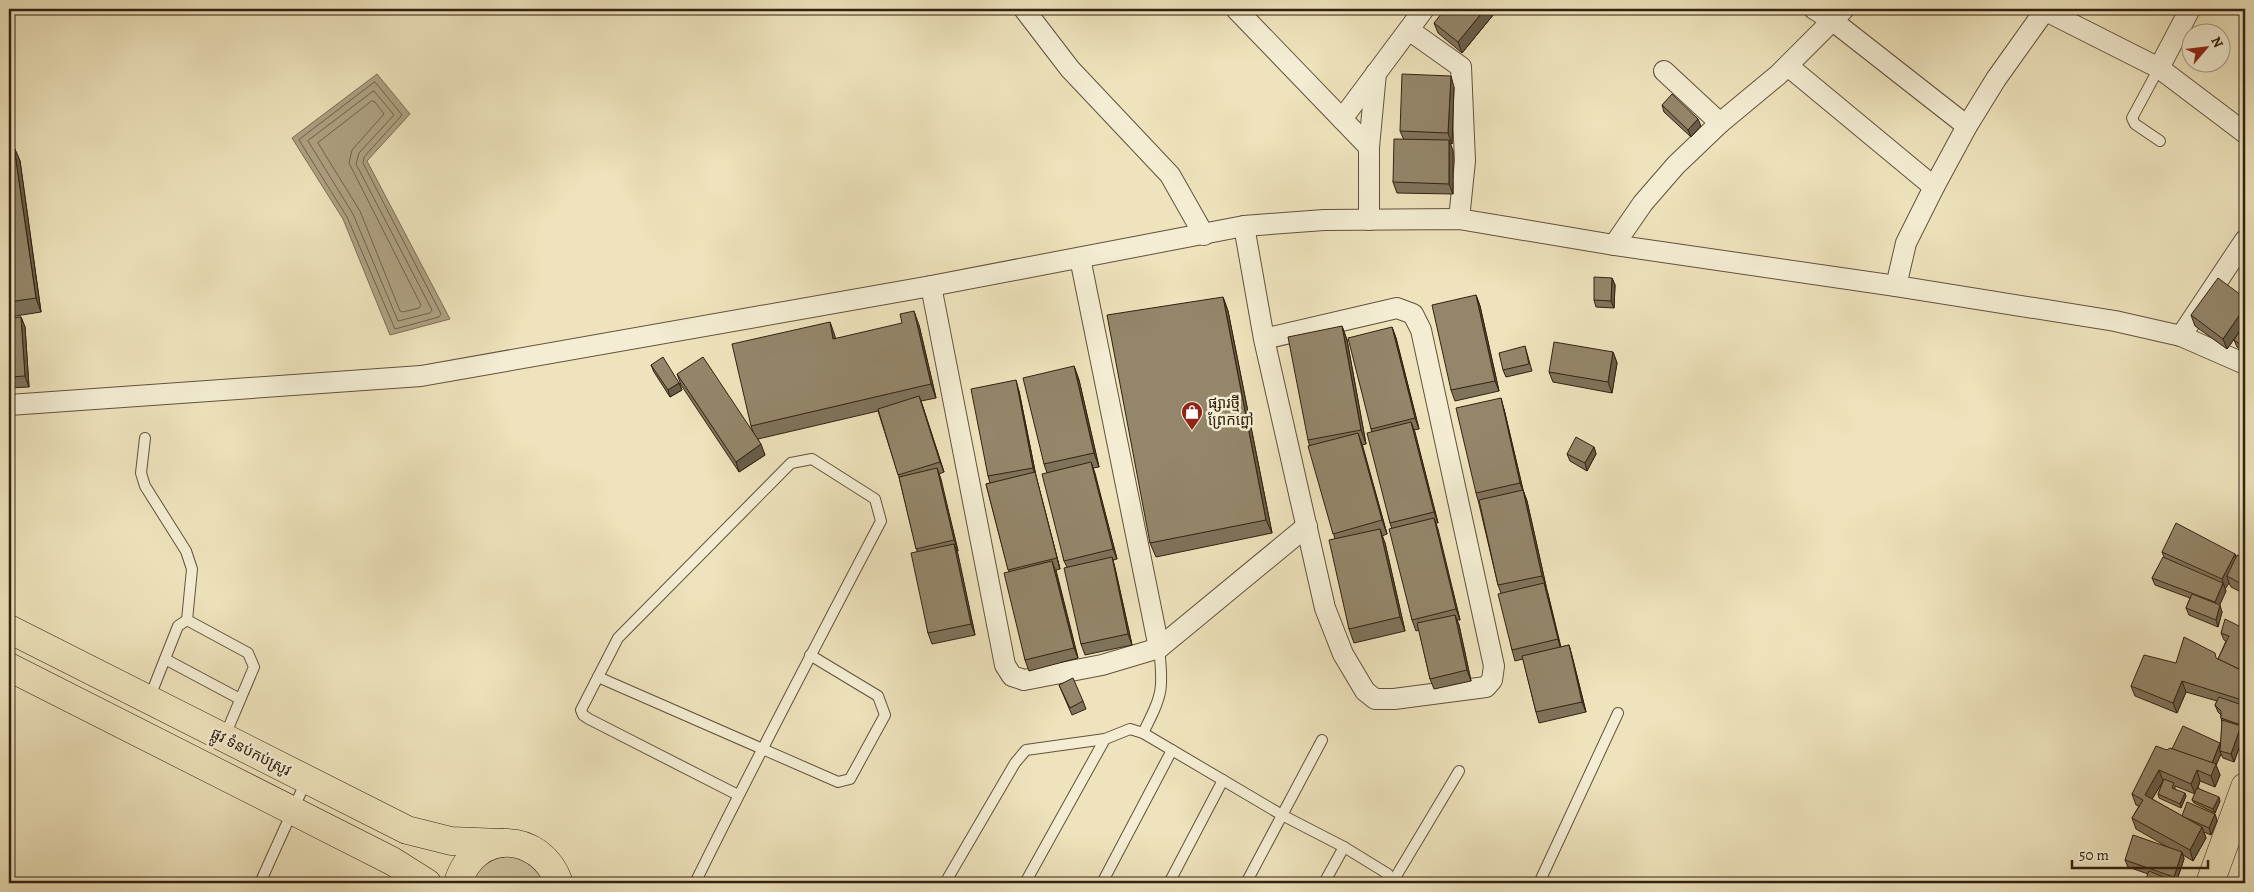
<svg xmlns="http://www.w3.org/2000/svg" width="2254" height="892" font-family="Alegreya,'Noto Sans Khmer',serif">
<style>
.green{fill:#cec29f;stroke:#807258}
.water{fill:#aea182;stroke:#7c6e55}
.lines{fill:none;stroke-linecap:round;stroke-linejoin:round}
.shore{stroke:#70614a;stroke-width:1}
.service-casing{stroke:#61523c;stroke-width:12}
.minor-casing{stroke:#61523c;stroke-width:22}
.primary-casing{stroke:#322111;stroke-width:29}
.trunk-casing{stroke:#322111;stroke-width:29}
.service{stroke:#f4edd3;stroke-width:10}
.minor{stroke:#f4edd3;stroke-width:20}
.primary{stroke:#eee3bc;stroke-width:28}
.trunk{stroke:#eee3bc;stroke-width:28}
.wall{fill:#7f735b;stroke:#322111}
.shaded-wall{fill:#685e4a;stroke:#322111}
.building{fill:#94866a;stroke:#322111}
.labels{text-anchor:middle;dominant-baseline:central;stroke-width:5;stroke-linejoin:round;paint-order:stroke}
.poi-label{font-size:15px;fill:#322111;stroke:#f4edd3;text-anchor:start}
.street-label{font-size:15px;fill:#322111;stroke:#f4edd3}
</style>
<rect width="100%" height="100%" fill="#eee3bc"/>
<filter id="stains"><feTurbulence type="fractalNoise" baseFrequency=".004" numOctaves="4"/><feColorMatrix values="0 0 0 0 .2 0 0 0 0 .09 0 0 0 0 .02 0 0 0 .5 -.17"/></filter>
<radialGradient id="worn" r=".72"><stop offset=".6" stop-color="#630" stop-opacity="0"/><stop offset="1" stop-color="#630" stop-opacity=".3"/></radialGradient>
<!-- green -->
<path class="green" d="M510,856C527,860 537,869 545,883H472C479,866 493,857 510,856Z"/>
<!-- water -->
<path class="water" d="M377,74L410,114L367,161L450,319L390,335L343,219L292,138Z"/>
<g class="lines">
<!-- shore -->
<g class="shore">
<path d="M375,82L402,115L364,157L363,163L441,314L439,317L395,329L347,217L299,140Z"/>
<path d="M374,91L394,115L359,153L356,164L432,310L430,313L398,321L353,214L308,141Z"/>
<path d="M372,101L375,102L384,114L352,150L349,163L421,305L419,308L403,312L400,311L360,211L318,143Z"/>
</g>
<!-- service casing -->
<g class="service-casing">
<g id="service">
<path d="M2159,68L2132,118L2135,124L2160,141"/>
<path d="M145,438L141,473L145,486L186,551L192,569L187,620"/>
<path d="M165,659L240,699"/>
<path d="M598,677L838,782L850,779L885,715L878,696L810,655"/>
<path d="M149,699L178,626L187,620L248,653L254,667L224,738"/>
<path d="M1143,733C1162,695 1164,691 1159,648"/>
<path d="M260,883L306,781"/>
<path d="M695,883C755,761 818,641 881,521L875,499L812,459L791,463L618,638L581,710L583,715L589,719L738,795"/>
<path d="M945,883L1015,763L1026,750L1105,739"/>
<path d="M1025,883L1105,739L1130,729L1143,733L1282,815L1344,847L1388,874L1391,883"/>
<path d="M1102,883L1172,750"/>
<path d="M1169,883L1223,780"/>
<path d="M1246,883L1322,740"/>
<path d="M1324,883L1344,847"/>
<path d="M1392,883L1459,771"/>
<path d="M1539,883L1618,713"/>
</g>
</g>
<!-- minor casing -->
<g class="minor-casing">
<g id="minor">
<path d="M1024,9L1070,69L1170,175L1204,235"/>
<path d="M1236,9L1369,147V220"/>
<path d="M1814,9L1833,21L1967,126"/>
<path d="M2042,9L2159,68L2245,133"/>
<path d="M1409,30L1461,67L1465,161L1459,219"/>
<path d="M1788,66L1934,187"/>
<path d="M2159,68L2190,9"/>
<path d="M1664,71L1720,123"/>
<path d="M1342,119L1424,9"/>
<path d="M1369,147L1376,73"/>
<path d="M1244,226L1264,339L1325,608L1343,654L1365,691L1375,699H1394L1486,687L1492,680L1494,666L1421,330L1413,314L1397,308L1264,339"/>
<path d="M1614,245L1643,203L1676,165L1720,123L1778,75L1844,9"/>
<path d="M1080,258L1159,648"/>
<path d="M931,286L1005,665L1012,676L1024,680L1102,665L1159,648L1307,526"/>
<path d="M1896,286L1906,243L1934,187L1967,126L1996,79L2046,9"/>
<path d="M2181,336L2245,240"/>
<path d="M9,405L421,376L931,286L1244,226L1324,220L1459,219L1614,245L1896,286L2115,321L2181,336L2245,364"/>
</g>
</g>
<!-- primary casing -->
<g class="primary-casing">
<g id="primary">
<path d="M9,629L407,830L451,841L502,843"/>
<path d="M9,667L392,861L427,883"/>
<path d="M458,883C474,828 541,831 559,883"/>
</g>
</g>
<!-- trunk casing -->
<g class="trunk-casing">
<path id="trunk" d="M2210,883L2245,787"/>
</g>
<!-- service -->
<use href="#service" class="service"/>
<!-- minor -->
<use href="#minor" class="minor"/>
<!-- primary -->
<use href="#primary" class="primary"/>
<!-- trunk -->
<use href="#trunk" class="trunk"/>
</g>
<!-- wall -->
<g class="wall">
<path d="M1498,9L1462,53L1438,33L1434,23Z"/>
<path d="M1454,87L1452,144L1450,143L1453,151V194L1397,193L1393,182L1404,140L1400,131Z"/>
<path d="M1662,105L1701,126L1691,137L1664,112Z"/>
<path d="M14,147L20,161L41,312L9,317V148Z"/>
<path d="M1612,278L1615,285L1614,308L1596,307L1594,300Z"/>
<path d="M1476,295L1480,306L1499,391L1455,401L1451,390Z"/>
<path d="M1223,297L1228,311L1272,533L1156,557L1150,543Z"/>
<path d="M2245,298V353L2237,347L2234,340L2239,332L2227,349L2195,326L2191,315Z"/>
<path d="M21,317L25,327L29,387L9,388V318Z"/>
<path d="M830,322L835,339L919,325L936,398L921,401L944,472L939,474L958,551H957L975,635L932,644L928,633L917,551L899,477L878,411L758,439L765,455L739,472L681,385L677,374L753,432L751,426Z"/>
<path d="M1342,326L1347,340L1366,444L1362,445L1387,534L1382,536L1385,543L1405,631L1354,643L1349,629L1335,539L1308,440Z"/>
<path d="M1392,327L1396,338L1419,429L1414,430L1438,523H1435L1460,620H1457L1459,625L1471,681L1434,689L1430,679L1419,630L1416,631L1412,620L1392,529L1390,523L1371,429Z"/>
<path d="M1525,346L1532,371L1506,377L1503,370Z"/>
<path d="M1613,352L1617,363L1612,393L1553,382L1549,372Z"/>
<path d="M651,365L679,383L682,390L670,397L654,372Z"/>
<path d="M1074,366L1079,380L1099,467L1093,468L1117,559L1113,560L1115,568L1132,645L1085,655L1081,644L1067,567L1064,561L1047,473L1044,464Z"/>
<path d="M1019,391L1036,476L1060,569L1056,570L1078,658L1029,671L1025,660L1009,572L986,484L990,483L988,476Z"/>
<path d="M1504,409L1523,490L1527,501L1546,586L1548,594L1561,647L1569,645L1572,656L1586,712L1539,723L1536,712L1523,659L1515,661L1512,650L1501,593L1498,585L1479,504L1476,493Z"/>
<path d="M1594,447L1596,454L1587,471L1570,461L1567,454Z"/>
<path d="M2162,552L2235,554L2236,557L2245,558V594L2231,587L2229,583L2225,589L2226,591L2219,605L2222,612L2218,627L2189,615L2186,608L2190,598L2155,585L2152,578L2164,557Z"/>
<path d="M2245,629V733L2243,732L2244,734L2234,762L2223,758L2221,754L2216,765L2220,775L2215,787L2200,781L2198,788L2220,801L2215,813L2194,803L2192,800L2195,794L2175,786V789L2186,796L2181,808L2159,798L2158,794L2163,781L2152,799L2182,816L2215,814L2217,821L2211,835L2204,832L2206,838L2193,861L2183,855L2184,859L2176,883H2174L2128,867L2125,860L2169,848L2136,829L2132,818L2139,806L2136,805L2132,794L2167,750L2221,744L2222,723L2221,718V715L2218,712L2215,705L2217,701L2186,692L2177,713L2135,696L2131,686L2176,663L2218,659L2226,641L2224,640L2221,633Z"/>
<path d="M1059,685L1083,701L1086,709L1072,715Z"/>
</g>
<!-- shaded-wall -->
<g class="shaded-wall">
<path d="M1485,9H1498L1462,53L1458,42Z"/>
<path d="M1451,76L1454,87L1452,144L1448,133Z"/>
<path d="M1698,119L1701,126L1691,137L1688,130Z"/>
<path d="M1449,140L1453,151V194L1449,184Z"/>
<path d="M14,147L20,161L41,312L36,298Z"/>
<path d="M1612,278L1615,285L1614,308L1611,301Z"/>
<path d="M1476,295L1480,306L1499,391L1495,381Z"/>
<path d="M1223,297L1228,311L1272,533L1266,520Z"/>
<path d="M2245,307V324L2227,349L2223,339Z"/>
<path d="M914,311L919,325L936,398L931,384Z"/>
<path d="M21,317L25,327L29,387L25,376Z"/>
<path d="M830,322L835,336L838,353L833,339Z"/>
<path d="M1342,326L1347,340L1366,444L1361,430Z"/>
<path d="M1392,327L1396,338L1419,429L1415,418Z"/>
<path d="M1613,352L1617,363L1612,393L1608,382Z"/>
<path d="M1074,366L1079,380L1099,467L1094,453Z"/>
<path d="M1016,380L1019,391L1036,476L1060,569L1057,558L1035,475L1033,468Z"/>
<path d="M679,383L682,390L670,397L668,390Z"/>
<path d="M919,396L923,407L944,472L940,462Z"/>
<path d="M1501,398L1504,409L1524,494L1520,483Z"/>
<path d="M1411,422L1415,432L1438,523L1434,512Z"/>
<path d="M1358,433L1363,447L1387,534L1382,520Z"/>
<path d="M761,444L765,455L739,472L736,462Z"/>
<path d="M1594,447L1596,454L1587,471L1585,463Z"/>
<path d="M1091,462L1095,473L1117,559L1113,549Z"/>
<path d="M937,468L941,479L958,551L954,540Z"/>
<path d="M1523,490L1527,501L1546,586L1542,576Z"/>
<path d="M1434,518L1438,529L1460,620L1456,609Z"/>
<path d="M1380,529L1385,543L1405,631L1400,617Z"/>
<path d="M954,544L958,554L975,635L971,624Z"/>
<path d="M2235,554L2239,565L2227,576L2229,583L2225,589L2222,579Z"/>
<path d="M1112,557L1115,568L1132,645L1128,634Z"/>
<path d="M1052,561L1056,572L1078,658L1074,648Z"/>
<path d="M1544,583L1548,594L1561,650L1558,639Z"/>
<path d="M2223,583L2226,591L2218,609L2215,602Z"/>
<path d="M2220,605L2222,612L2218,627L2216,620Z"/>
<path d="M1455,615L1459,625L1471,681L1467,670Z"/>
<path d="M1569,645L1572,656L1586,712L1582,702Z"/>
<path d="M2182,681L2186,692L2177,713L2173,703Z"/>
<path d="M2241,726L2244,734L2234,762L2231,754Z"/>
<path d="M2220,743V751L2221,754L2216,765L2220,775L2215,787L2211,776V766Z"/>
<path d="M2159,770L2163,781L2148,806L2145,795Z"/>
<path d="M2197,770L2200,781L2195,794L2191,784Z"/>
<path d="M2185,793L2186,796L2181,808L2180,804Z"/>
<path d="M2219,797L2220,801L2215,813L2213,809Z"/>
<path d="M2215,814L2217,821L2211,835L2209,828Z"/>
<path d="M2202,827L2206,838L2193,861L2190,850Z"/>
<path d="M2182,852L2184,859L2176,883L2174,877Z"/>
</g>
<!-- building -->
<g class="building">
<path d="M1445,9H1485L1458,42L1434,23Z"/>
<path d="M1402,74L1451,76L1448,133L1400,131Z"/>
<path d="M1672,94L1698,119L1688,130L1662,105Z"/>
<path d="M1394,139L1449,140V184L1393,182Z"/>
<path d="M14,147L36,298L9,302V148Z"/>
<path d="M1594,277L1612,278L1611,301L1594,300Z"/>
<path d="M2218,278L2245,298V307L2223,339L2191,315Z"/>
<path d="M1476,295L1495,381L1451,390L1432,305Z"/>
<path d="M1223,297L1266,520L1150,543L1107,315Z"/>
<path d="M914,311L931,384L751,426L732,344L830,322L833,339L902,323L900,314Z"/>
<path d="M21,317L25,376L9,377V318Z"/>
<path d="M2245,323V348L2234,340Z"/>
<path d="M1342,326L1361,430L1308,440L1288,337Z"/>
<path d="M1392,327L1415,418L1371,429L1348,338Z"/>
<path d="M1554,342L1613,352L1608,382L1549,372Z"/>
<path d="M1525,346L1529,364L1503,370L1499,353Z"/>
<path d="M663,357L679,383L668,390L651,365Z"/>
<path d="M703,357L761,444L736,462L677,374Z"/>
<path d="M1074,366L1094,453L1044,464L1023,378Z"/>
<path d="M1016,380L1033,468L988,476L971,389Z"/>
<path d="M919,396L940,462L898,475L878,409Z"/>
<path d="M1501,398L1520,483L1476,493L1456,408Z"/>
<path d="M1411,422L1434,512L1390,523L1367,433Z"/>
<path d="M1358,433L1382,520L1333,534L1308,446Z"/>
<path d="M1576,437L1594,447L1585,463L1567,454Z"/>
<path d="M1091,462L1113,549L1064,561L1042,474Z"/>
<path d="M937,468L954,540L916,549L899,477Z"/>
<path d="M1035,472L1057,558L1008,570L986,484Z"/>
<path d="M1523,490L1542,576L1498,585L1479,500Z"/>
<path d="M1434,518L1456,609L1412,620L1389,529Z"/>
<path d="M2176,523L2235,554L2222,579L2162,552Z"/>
<path d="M1380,529L1400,617L1349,629L1329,540Z"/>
<path d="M954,544L971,624L928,633L911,553Z"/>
<path d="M2237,555L2245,558V586L2227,576Z"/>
<path d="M1112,557L1128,634L1081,644L1064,568Z"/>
<path d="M2163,557L2223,583L2215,602L2152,578Z"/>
<path d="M1052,561L1074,648L1025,660L1004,573Z"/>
<path d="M1544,583L1558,639L1512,650L1498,594Z"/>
<path d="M2192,594L2220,605L2216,620L2186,608Z"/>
<path d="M1455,615L1467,670L1430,679L1417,623Z"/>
<path d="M2225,619L2245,629V672L2218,659L2229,636L2221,633Z"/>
<path d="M2184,637L2215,653L2216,658L2245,672V701L2182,681L2173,703L2131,686L2144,655L2176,663Z"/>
<path d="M1569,645L1582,702L1536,712L1522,656Z"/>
<path d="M1073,678L1083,701L1070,708L1059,685Z"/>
<path d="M2219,697L2245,706V723L2244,726L2221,718V711L2215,705Z"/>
<path d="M2222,720L2241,726L2231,754L2220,751Z"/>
<path d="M2183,726L2220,743L2212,763L2172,749Z"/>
<path d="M2156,746L2167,750L2170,748L2216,764L2211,776L2197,770L2191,784L2159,770L2145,795L2202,827L2190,850L2132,818L2143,800L2132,794Z"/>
<path d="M2164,779L2174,783L2172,788L2185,793L2180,804L2158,794Z"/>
<path d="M2197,788L2219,797L2213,809L2192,800Z"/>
<path d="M2187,802L2215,814L2209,828L2182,816Z"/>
<path d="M2133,835L2182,852L2174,877L2125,860Z"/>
<path d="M2149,871L2173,881L2172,883H2144Z"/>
</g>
<!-- icons -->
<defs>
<g id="shop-pin" transform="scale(1.125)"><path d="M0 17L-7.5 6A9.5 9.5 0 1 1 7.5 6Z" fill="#8f2418" stroke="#f4edd3"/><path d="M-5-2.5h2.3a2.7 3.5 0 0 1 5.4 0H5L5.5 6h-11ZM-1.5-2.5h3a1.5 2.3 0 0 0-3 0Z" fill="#fff"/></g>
</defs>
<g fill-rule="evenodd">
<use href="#shop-pin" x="1192" y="412"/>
</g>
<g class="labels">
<!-- poi labels -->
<g class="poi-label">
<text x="1208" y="403">ផ្សារថ្មី<tspan x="1208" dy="17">ព្រែកព្នៅ</tspan></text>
</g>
<!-- street labels -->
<g class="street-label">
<text transform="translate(251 752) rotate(27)">ផ្លូវ ទំនប់កប់ស្រូវ</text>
</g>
</g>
<!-- margin -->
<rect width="2254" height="892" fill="none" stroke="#eee3bc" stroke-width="30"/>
<rect x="10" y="10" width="2234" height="872" fill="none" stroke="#322111" stroke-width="2.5"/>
<rect x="15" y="15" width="2224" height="862" fill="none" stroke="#322111"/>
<!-- north arrow -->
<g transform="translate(2206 48) rotate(62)"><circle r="24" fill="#f4edd3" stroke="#a69b85"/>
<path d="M0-4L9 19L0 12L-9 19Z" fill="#8f2418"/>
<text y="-8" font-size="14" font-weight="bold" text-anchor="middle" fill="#322111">N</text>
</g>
<!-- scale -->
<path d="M2072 860v8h136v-8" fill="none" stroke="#322111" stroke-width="2.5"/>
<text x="2079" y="860" font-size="15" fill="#322111" stroke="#f4edd3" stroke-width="4" paint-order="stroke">50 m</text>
<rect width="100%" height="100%" filter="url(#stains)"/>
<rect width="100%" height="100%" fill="url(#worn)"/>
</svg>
